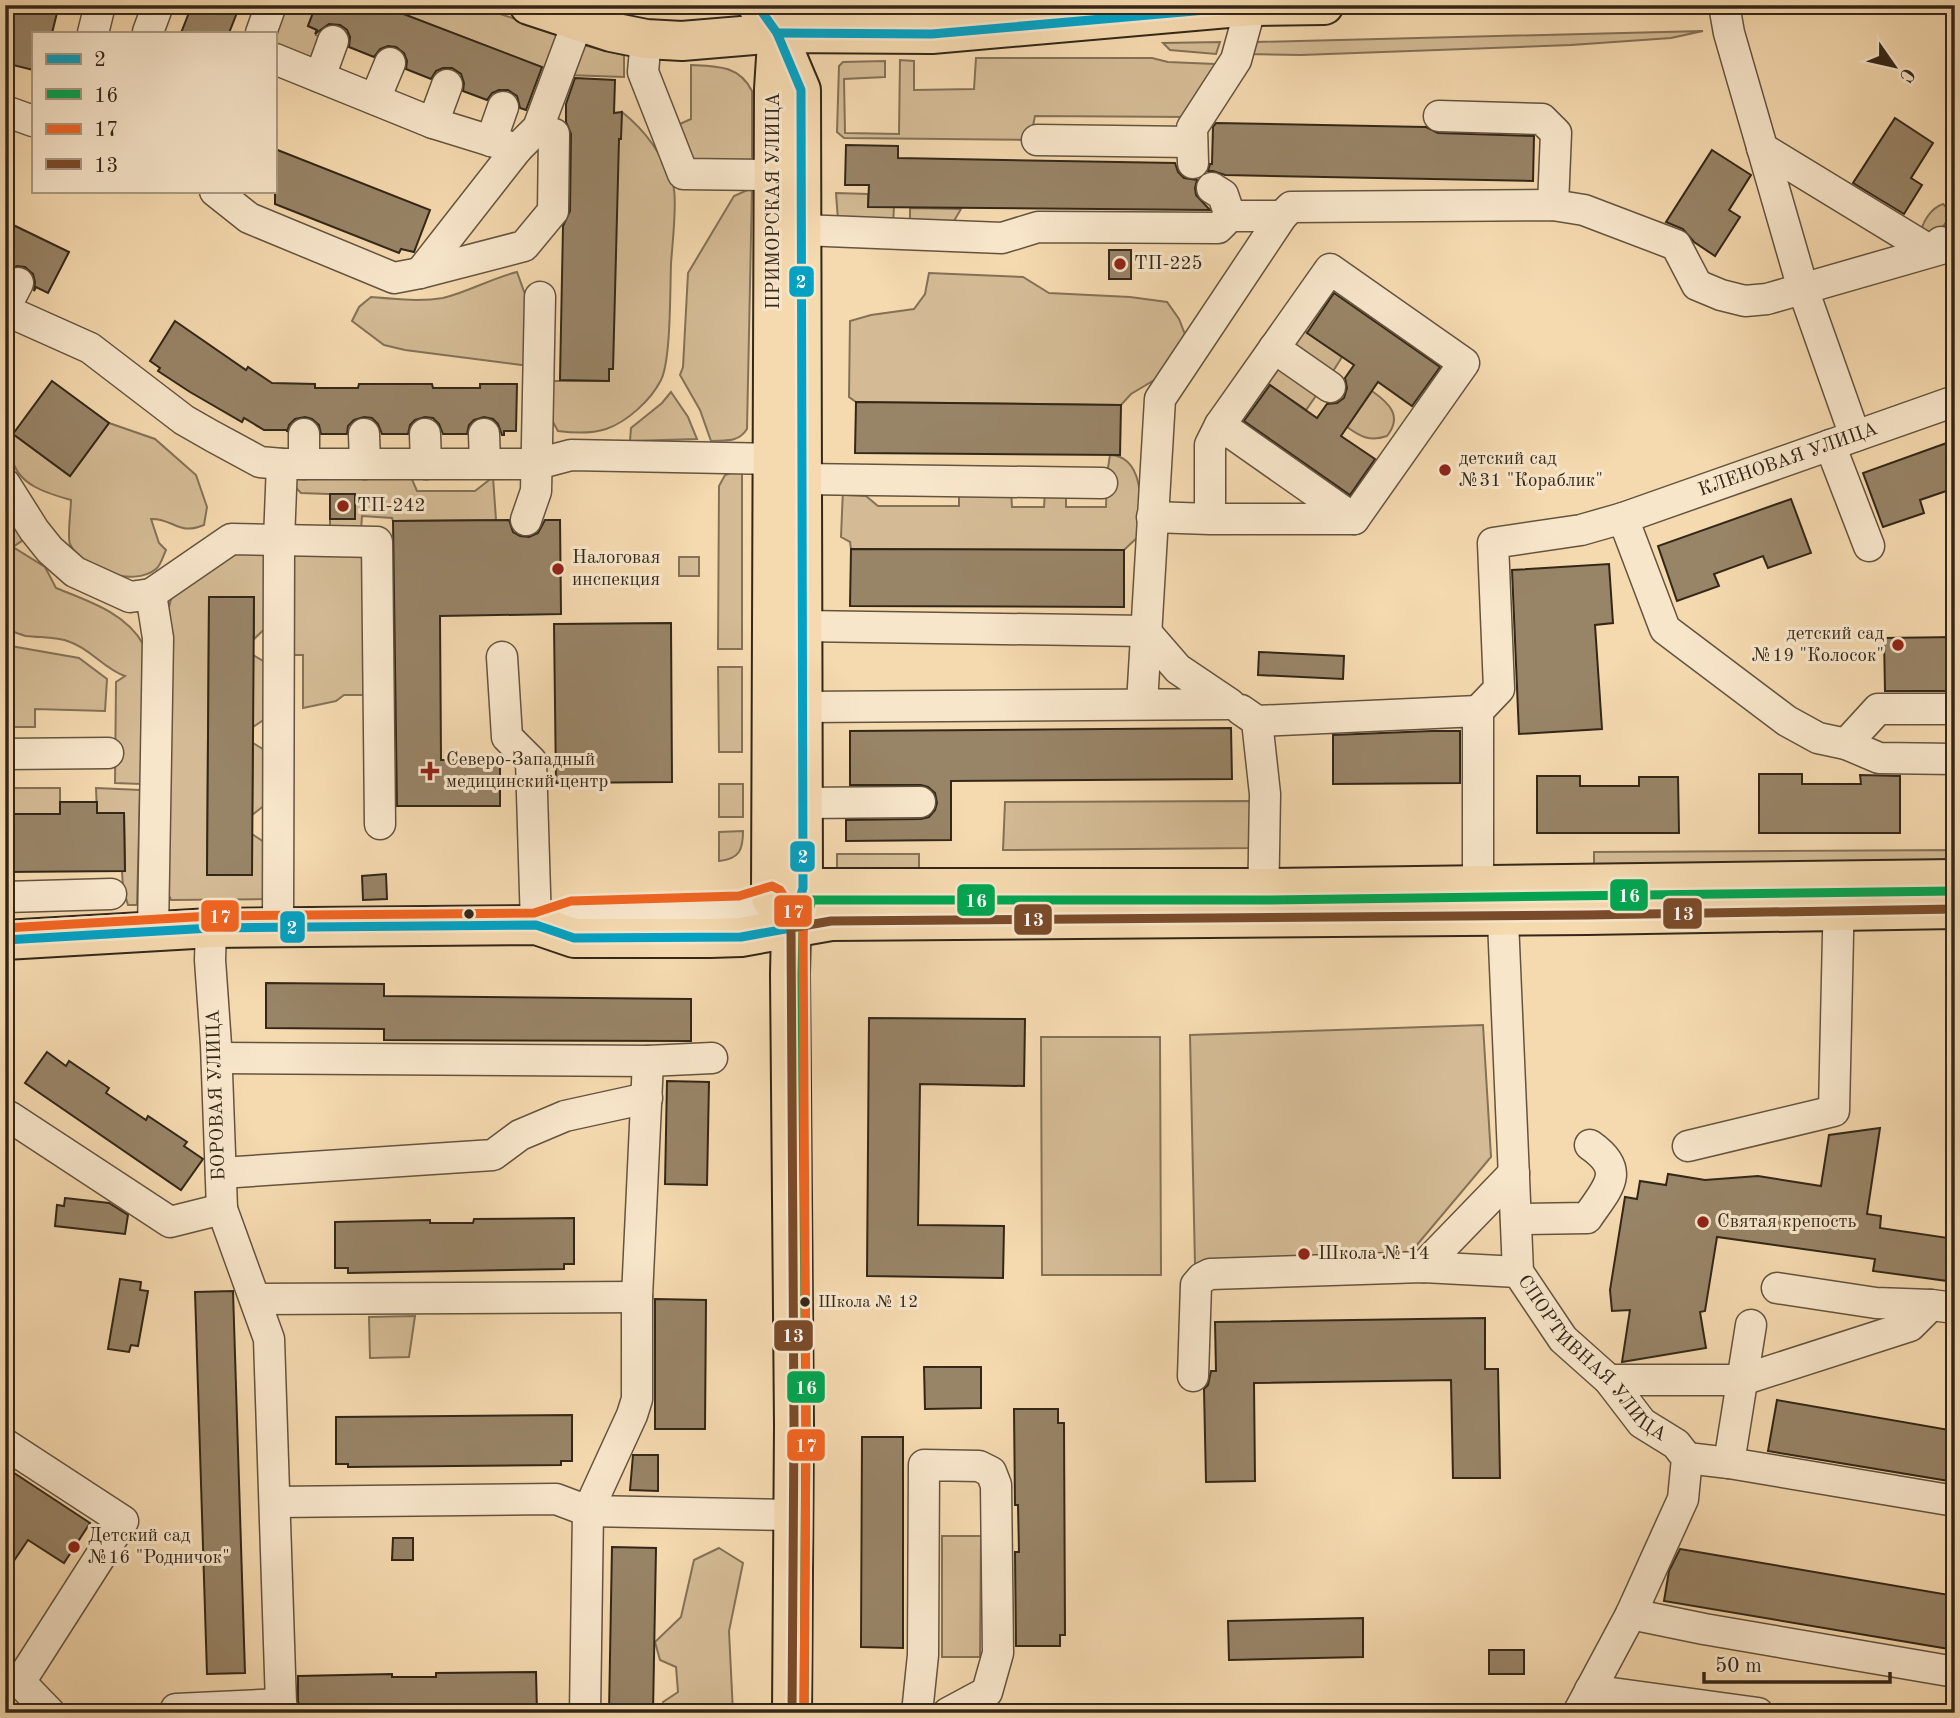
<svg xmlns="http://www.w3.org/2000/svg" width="1960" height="1718" font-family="'Old Standard TT',serif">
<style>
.green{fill:#d4bb95;stroke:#847156;stroke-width:2}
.building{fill:#988467;stroke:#342718;stroke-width:2}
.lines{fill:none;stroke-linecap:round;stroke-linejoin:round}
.minor-casing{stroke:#64543e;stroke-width:33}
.major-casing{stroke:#342718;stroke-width:42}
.minor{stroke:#f8e6cb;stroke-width:30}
.major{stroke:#f5d9af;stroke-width:38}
.bus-1-casing{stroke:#f8e6cb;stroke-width:14}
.bus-2-casing{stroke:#f8e6cb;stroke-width:14}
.bus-3-casing{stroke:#f8e6cb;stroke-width:14}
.bus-4-casing{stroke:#f8e6cb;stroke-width:14}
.bus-1{stroke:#03a2c5;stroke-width:9}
.bus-2{stroke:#00a651;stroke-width:9}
.bus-3{stroke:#f26522;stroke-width:9}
.bus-4{stroke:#7a4b2a;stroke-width:9}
.poi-dot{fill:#8f2418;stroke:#f8e6cb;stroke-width:2.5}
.bus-dot{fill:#342718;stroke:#f8e6cb;stroke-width:2.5}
.labels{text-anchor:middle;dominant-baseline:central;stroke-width:6;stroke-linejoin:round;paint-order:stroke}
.bus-label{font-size:17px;fill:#342718;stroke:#f8e6cb;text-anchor:start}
.street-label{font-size:19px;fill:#342718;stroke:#f8e6cb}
.poi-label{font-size:19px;fill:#342718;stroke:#f8e6cb;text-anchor:start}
.line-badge{stroke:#f8e6cb;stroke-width:2.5}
.badge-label{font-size:19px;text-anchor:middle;font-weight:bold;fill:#fff}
</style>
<rect width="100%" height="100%" fill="#f5d9af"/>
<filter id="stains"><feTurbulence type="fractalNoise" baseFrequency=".00286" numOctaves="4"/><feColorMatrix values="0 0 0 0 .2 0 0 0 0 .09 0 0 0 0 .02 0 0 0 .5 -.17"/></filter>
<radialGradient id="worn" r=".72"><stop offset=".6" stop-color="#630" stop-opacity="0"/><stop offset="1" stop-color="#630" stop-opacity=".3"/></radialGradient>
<!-- green -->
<g class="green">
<path d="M279,5H316L308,26L317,30L316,35L327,39L314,65L275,47Z"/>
<path d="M380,5H473L558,33L549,70Z"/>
<path d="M827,5H935L930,12C898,21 857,18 827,5Z"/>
<path d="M1703,31L1671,38L1571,45L1301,55L1248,54L1256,42Z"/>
<path d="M1220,42L1216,54L1170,50L1163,43Z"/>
<path d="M583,45L624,55V77L567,75Z"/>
<path d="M976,58H1152L1168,62L1215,64L1216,73L1190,117L1035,116L1030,140L844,138L837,132L839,66L843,62L885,61V77L844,79L845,133L899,134L900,60L914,61V90L974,89Z"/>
<path d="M691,65C716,66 739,65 752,91V169L689,161L673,127L691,119Z"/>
<path d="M622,112C646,131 663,155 673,185C678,199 672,246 671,264C670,290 671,360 661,380C651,400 627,422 606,429C591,434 573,433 558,431L549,415L548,381H608L609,369H613L614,153Z"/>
<path d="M752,188L747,429C738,443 726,440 711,441L700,410L680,375L683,367L688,273L734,196Z"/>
<path d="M836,193L868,194V207H894L893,224L838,220Z"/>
<path d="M1943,204L1948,209V219L1941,230L1921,235C1921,223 1931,208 1943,204Z"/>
<path d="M910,208L961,209L951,226L910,225Z"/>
<path d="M517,272L531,311L530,366L405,350L384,345L352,321L359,307L371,297C394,299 420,302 443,298C468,292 492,278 517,272Z"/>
<path d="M929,273L1023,277L1049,293L1130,297L1167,302L1179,319L1186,337L1161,376L1131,394L1121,405L856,402L849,397L850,321L871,315L914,309L925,294Z"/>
<path d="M1305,331L1342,357L1330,376L1294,346Z"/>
<path d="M1279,368L1320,390L1306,410L1268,384Z"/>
<path d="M1372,391C1389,403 1403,416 1387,436C1370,442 1361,437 1347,427Z"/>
<path d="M671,392L688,417L697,439L630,441L631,428L662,403Z"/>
<path d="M109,423L155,439L196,475L207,507L204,525C178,536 173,518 151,519L159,543L166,550C163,556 161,565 156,569C133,588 81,569 70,544C67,537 71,510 71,500C49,494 16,485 12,457C11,450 13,441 13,434L70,476Z"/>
<path d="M1110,455C1146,456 1141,510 1140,535L1124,550L851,549L850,542L841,537L843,489L846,487L847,495L866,496L878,506H959V489L1011,490L1012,507H1044L1045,491H1066V507H1106L1107,474Z"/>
<path d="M742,469V649H718L719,486L725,475Z"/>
<path d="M294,476L411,477L417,491H475L493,477L496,520L393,521L392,518L362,516L361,530H330V519L355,518V495L301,493L293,485Z"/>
<path d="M5,500L29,536L13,547L45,567L56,588C88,601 126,613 143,644L141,784L115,783L116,682L125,676C104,669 91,649 70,642C55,636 41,638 26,636C19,634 12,631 5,629Z"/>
<path d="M245,548L266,554L272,622L254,639V597H209L207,875H252V834L270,846L269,899L171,900L165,887L168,611L171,599L178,591Z"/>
<path d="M365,554L372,695H344L336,701L303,708V655H284L290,561L296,555Z"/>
<rect x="679" y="557" width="20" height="19"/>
<path d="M5,645L79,658L107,679L105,711L35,709V727H5Z"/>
<path d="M253,655L272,666L271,715L253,727Z"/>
<path d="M718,667H742V752H719Z"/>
<path d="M253,743L271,754L270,801L252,815Z"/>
<rect x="719" y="784" width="24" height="33"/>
<rect x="10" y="788" width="50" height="26"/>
<path d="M96,788L140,790L137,905H128L123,888L122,871L125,870L124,813H97Z"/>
<path d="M1252,801V848L1003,850L1005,802Z"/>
<path d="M743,831C743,849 740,859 719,861V832Z"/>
<path d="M1955,850V864L1594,870V852Z"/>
<rect x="837" y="854" width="82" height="16"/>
<path d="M1483,1025L1491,1157L1411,1252L1195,1265L1190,1035Z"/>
<path d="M1041,1037H1160L1161,1275H1042Z"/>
<path d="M415,1316L409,1357L370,1358L369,1317Z"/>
<path d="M942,1536H981L980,1657H942Z"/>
<path d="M719,1548L743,1563L729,1631L733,1713H661L663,1702L678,1692L676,1667L660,1660L655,1642L681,1617L694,1560Z"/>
</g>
<!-- building -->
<g class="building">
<path d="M11,5H59L52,33H33V70L5,63V28Z"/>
<path d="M192,5H240L229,33H181Z"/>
<path d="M316,5H380L542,67L526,110L520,108L517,96L508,90H499L492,93L487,100L463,91L464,83L461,74L452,68H443L436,71L431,79L406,69L407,61L404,53L396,47L388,46L380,49L374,57L349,47L350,37L347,30L340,25L329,24L315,34L317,30L308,26Z"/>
<path d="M575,78L615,80L614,113L622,112L621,139H619L613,369H609V381L560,380L563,226L570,211L571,134L566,122V104Z"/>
<path d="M1895,118L1933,143L1911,178L1922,185L1904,214L1853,183Z"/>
<path d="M1216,123L1426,127L1438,133L1534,136L1533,181L1225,175L1213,171H1208L1210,164H1212L1213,127Z"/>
<path d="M846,145L898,146V158L1175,163L1178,172L1184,178L1197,180L1195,188L1196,195L1210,210L868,207L869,185H845Z"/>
<path d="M275,149L430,210L414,252L401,249L399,253L275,204Z"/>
<path d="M1712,150L1751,175L1729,210L1740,217L1715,256L1694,242L1683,229L1666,222Z"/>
<path d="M5,221L69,252L48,293L36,287L34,291L35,282L33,274L25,267L17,266L5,272Z"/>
<rect x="1109" y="250" width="22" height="29"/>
<path d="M1334,293L1440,367L1412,406L1378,382L1341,436L1375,459L1350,495L1244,421L1270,385L1317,418L1327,404L1337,403L1344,398L1347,388L1345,378L1354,365L1307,333Z"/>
<path d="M175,321L246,370L248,367L272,383L315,384V388H358L359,384H432L433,388H480V384H517L516,431H504V435H502L498,424L493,419L484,417L474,420L469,425L467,434H443L439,424L433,418L425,417L415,420L410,425L408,434H382L378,424L372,418L364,417L354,420L348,426L347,434H321L319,425L312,419L305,417L295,419L289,425L287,432V430H264L244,418L242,422L190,392L158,371L160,368L150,361Z"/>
<path d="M52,381L109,423L70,476L13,434Z"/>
<path d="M856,402L1121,405L1120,455L855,453Z"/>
<path d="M1955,440V488L1920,500L1924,513L1883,527L1863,473Z"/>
<rect x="330" y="494" width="25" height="25"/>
<path d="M1791,499L1811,553L1768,568L1763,556L1714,574L1719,586L1677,601L1658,546Z"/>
<path d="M509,520L513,532L520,536L529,537L538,533L545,520H560L561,614L440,616L441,760H500V806H397L393,521Z"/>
<path d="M851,549L1124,550V607L850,606Z"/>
<path d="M1609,564L1613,623L1595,625L1602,729L1519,734L1512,570Z"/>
<path d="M209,597H254L252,875H207Z"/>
<path d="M671,623L672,782L556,783L554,624Z"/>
<path d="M1955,637V691H1885L1884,638Z"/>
<path d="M1259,652L1344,656L1343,679L1258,675Z"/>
<path d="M1231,728L1232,779L951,781V840L846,841V820L921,819L929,817L935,810L937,803L935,793L928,787L921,785H850V731Z"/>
<path d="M1432,731H1460V783L1333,784V735Z"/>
<path d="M1759,774H1802V784H1861L1860,775L1900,776V833H1759Z"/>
<path d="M1537,776H1580V786H1639V777H1678L1679,833H1537Z"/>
<path d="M60,802H97V813H124L125,871L5,872V814H60Z"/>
<path d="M386,874L387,899L363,900L362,876Z"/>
<path d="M266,983L384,984V996L691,999V1041L384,1040V1029L266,1028Z"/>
<path d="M869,1018L1025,1019L1024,1086L920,1084L918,1225L1004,1226L1003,1278L867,1276Z"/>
<path d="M47,1052L66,1066L69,1061L109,1088L106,1093L146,1120L148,1116L187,1142L184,1146L203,1159L181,1190L25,1083Z"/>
<path d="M667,1081L709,1082L707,1185L665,1184Z"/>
<path d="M1880,1128L1867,1214L1881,1216L1880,1228L1955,1239V1282L1873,1271L1875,1259L1717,1237L1705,1311L1700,1312L1706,1348L1622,1362L1630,1310L1612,1311L1610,1290L1625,1197L1637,1199L1640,1181L1666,1185L1668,1174L1705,1180L1758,1176L1821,1186L1829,1135Z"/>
<path d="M65,1198L109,1203L128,1215L125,1234L55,1226L57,1205L64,1206Z"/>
<path d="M574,1218V1264H564V1269L348,1273V1268H335V1222L430,1220V1223H473L474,1219Z"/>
<path d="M120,1279L141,1282L140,1290L148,1291L138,1346L131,1345L129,1352L108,1349Z"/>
<path d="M233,1291L245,1673L207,1674L195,1292Z"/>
<path d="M655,1299L706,1300L705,1429H655Z"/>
<path d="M1485,1318V1369H1498L1500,1478H1453L1451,1380L1254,1383L1255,1481L1206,1482L1204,1389L1208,1385L1211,1371H1216L1215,1322Z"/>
<path d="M924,1367H981V1408L925,1409Z"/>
<path d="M1777,1400L1955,1431V1482L1768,1451Z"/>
<path d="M1014,1409H1058V1423H1064L1065,1635H1060V1646H1016L1015,1552H1019L1018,1505H1015Z"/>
<path d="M572,1415V1461H561V1465L348,1467V1464H336V1417Z"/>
<path d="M862,1437H903V1648L861,1647Z"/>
<path d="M633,1455H658V1491L630,1490Z"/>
<path d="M5,1467L90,1523L64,1563L28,1540L5,1574Z"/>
<path d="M393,1538H413V1560H392Z"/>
<path d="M612,1547L656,1548L653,1713H609Z"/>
<path d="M1680,1549L1955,1596V1650L1664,1601L1669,1571Z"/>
<path d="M1363,1618V1657L1229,1660L1228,1621Z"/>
<rect x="1489" y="1650" width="35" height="24"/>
<path d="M536,1672L537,1713H301L298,1701V1676L392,1674V1677H436V1673Z"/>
</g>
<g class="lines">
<!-- minor casing -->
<g class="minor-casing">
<g id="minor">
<path d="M1724,5L1729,33L1803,289L1855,436"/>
<path d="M148,32L158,5"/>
<path d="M93,33L100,5"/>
<path d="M261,33L271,5"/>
<path d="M646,39L643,72L683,174L774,175"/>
<path d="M275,59L433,123L517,149"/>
<path d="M320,77L333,41"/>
<path d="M375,99L390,63"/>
<path d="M5,111L33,121"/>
<path d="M1439,116L1542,119L1556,133L1553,205"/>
<path d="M433,123L447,85"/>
<path d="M1037,140L1192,142"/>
<path d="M491,141L503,107"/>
<path d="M1762,148L1931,251L1941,242"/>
<path d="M1193,163L1192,128L1236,60L1251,6"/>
<path d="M1212,188L1223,195L1230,216"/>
<path d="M215,191L249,218L394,278L420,273L524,246L553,211L554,134"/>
<path d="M802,230L1002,238L1038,227L1218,228L1230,216H1282"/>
<path d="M420,273L517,149L538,128L578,21"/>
<path d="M5,308L18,283"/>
<path d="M5,310L90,348L184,420L212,436L260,462L282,464H537L571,455L774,459"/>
<path d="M1274,348L1330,387"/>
<path d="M1220,425L1354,519"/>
<path d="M364,434L365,464"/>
<path d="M425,434L426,464"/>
<path d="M484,434L485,463"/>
<path d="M1830,445L1869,546"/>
<path d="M304,464V434"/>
<path d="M802,479L1102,483"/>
<path d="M5,484L34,530L50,550L75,572L130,597L151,594L158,638L153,931"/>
<path d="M1152,517L1210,519V445L1220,425L1330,269L1464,363L1354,519H1210"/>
<path id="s1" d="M1623,518L1955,401"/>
<path d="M526,520L536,491L540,297"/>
<path d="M151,594L231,539L377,542L380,824"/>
<path d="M803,626L1145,631L1178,669L1230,704L803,707"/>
<path d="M502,657L507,737L531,761L536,925L573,913L741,908L792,892"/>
<path d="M1142,704L1160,399L1282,216L1291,207L1553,205L1584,210L1676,245L1697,285L1721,295L1745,301L1767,299L1955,245"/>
<path d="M1241,710L1257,721L1265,794L1263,910"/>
<path d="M1478,711L1499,689L1493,543L1581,530L1623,518L1665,629L1787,721L1818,738L1846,744L1879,758L1955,759"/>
<path d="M1257,721L1478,711V905"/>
<path d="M1846,744L1878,709H1955"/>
<path d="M5,754L108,753"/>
<path d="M803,803L920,802"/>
<path d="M5,897L111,894"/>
<path id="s2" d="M1502,897L1518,1272L1563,1339L1609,1380L1642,1423L1676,1444L1687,1458L1683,1499L1631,1614L1578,1713"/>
<path d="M278,927L279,540L282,464"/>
<path d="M217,1058L648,1061L712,1058"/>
<path d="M5,1125L10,1117L170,1222L222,1209L216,1045L210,960L211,928"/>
<path d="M1688,1146L1834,1111L1839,891"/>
<path d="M221,1173L493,1155L520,1135L565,1116L647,1098"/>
<path d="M222,1209L269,1339L281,1704L284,1713"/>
<path d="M1516,1219L1587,1218C1608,1187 1627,1171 1590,1145"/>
<path d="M1423,1267L1514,1173"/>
<path d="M1777,1288L1876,1303L1931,1305L1955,1308"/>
<path d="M256,1299L637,1297"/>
<path d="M1193,1376L1196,1285L1202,1278L1210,1274L1423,1267L1518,1272"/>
<path d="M1609,1380H1742L1910,1326L1931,1305"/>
<path d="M5,1444L123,1521L20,1682"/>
<path d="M1687,1458L1729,1463L1955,1501"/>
<path d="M1729,1463L1751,1325"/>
<path d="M275,1502L556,1499L588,1511L794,1515"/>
<path d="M1631,1614L1704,1629L1955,1672"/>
<path d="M5,1673L20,1682L50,1713"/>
<path d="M1590,1690L1758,1713"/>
<path d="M174,1713L176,1709L281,1704"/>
<path d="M585,1713L588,1511L632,1415L637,1399V1297L648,1061"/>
<path d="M917,1713L923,1655L924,1465L979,1466L991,1472L996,1485L998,1653L987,1692L948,1713"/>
</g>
</g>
<!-- major casing -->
<g class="major-casing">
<g id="major">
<path d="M529,5L611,32L646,39L682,41L777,33L932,34L1251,6L1324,5"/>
<path d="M757,5L777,33L801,90L803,888L791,928L790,974L794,1425L792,1713"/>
<path d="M777,42L774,89L771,898L791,928"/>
<path d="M803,888H1264L1955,879"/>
<path d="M5,940L211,928L536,925L574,938H710L741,937L831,921L1587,915L1955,909"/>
</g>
</g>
<!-- minor -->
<use href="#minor" class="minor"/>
<!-- major -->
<use href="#major" class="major"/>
<!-- bus-1 casing -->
<g class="bus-1-casing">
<g id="bus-1">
<path d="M777,33L932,34L1251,6L1306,5"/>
<path d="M5,940L211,928L536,925L574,938L741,937L791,928L803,888L801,90L777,33L757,5"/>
</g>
</g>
<!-- bus-2 casing -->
<g class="bus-2-casing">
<path id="bus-2" d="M804,1713L806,1425L802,974L803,930L812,900H1264L1955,891"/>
</g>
<!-- bus-3 casing -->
<g class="bus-3-casing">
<path id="bus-3" d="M5,928L211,916L534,913L571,901L739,896L772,886L780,890L803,928L806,1425L804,1713"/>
</g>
<!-- bus-4 casing -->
<g class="bus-4-casing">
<path id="bus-4" d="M792,1713L794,1425L791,928L831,921L1587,915L1955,909"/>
</g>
<!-- bus-1 -->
<use href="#bus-1" class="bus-1"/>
<!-- bus-2 -->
<use href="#bus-2" class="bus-2"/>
<!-- bus-3 -->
<use href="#bus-3" class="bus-3"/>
<!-- bus-4 -->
<use href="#bus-4" class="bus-4"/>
</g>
<!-- markers -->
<g class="poi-dot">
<circle cx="1120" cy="264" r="7"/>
<circle cx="1445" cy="470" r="7"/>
<circle cx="343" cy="506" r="7"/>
<circle cx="558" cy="569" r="7"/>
<circle cx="1898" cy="645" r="7"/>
<path d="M426.5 760.5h7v7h7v7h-7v7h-7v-7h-7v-7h7z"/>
<circle cx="1703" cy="1222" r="7"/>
<circle cx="1304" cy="1254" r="7"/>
<circle cx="74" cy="1547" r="7"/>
</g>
<g class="bus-dot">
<circle cx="469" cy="914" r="6"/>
<circle cx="805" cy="1302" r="6"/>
</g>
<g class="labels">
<!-- bus labels -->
<g class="bus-label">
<text x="818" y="1302">Школа № 12</text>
</g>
<!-- street labels -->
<g class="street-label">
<text transform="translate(774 201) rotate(-90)">ПРИМОРСКАЯ УЛИЦА</text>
<text stroke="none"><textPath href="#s1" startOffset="175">КЛЕНОВАЯ УЛИЦА</textPath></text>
<text transform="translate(217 1095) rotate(-92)">БОРОВАЯ УЛИЦА</text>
<text stroke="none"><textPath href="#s2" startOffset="490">СПОРТИВНАЯ УЛИЦА</textPath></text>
</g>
<!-- poi labels -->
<g class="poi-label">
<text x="1134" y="264">ТП-225</text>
<text x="1459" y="459">детский сад<tspan x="1459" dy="22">№31 "Кораблик"</tspan></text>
<text x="357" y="506">ТП-242</text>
<text x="572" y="558">Налоговая<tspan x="572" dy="22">инспекция</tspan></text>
<text x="1884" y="634" text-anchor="end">детский сад<tspan x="1884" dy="22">№19 "Колосок"</tspan></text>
<text x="446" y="760">Северо-Западный<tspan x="446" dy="22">медицинский центр</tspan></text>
<text x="1717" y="1222">Святая крепость</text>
<text x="1318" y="1254">Школа № 14</text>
<text x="88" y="1536">Детский сад<tspan x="88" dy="22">№16 "Родничок"</tspan></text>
</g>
</g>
<g class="line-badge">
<rect x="788" y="265" width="27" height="33" rx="7" fill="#03a2c5"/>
<rect x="789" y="840" width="27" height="33" rx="7" fill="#03a2c5"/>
<rect x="1609" y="878" width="40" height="34" rx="7" fill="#00a651"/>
<rect x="956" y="883" width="40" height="34" rx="7" fill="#00a651"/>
<rect x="773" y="894" width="40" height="34" rx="7" fill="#f26522"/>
<rect x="1662" y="897" width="41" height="33" rx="7" fill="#7a4b2a"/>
<rect x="200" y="899" width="40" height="34" rx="7" fill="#f26522"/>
<rect x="1013" y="903" width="40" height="33" rx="7" fill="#7a4b2a"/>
<rect x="279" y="910" width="27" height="34" rx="7" fill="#03a2c5"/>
<rect x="773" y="1319" width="41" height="33" rx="7" fill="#7a4b2a"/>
<rect x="786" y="1370" width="40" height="34" rx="7" fill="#00a651"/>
<rect x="786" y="1428" width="40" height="34" rx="7" fill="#f26522"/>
</g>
<g class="badge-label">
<text x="801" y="288">2</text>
<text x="803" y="863">2</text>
<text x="1629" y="902">16</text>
<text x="976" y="907">16</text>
<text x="793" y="918">17</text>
<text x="1683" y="920">13</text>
<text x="220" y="923">17</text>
<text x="1033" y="926">13</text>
<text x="292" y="934">2</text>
<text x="793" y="1342">13</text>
<text x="806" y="1394">16</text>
<text x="806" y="1452">17</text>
</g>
<!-- margin -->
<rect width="1960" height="1718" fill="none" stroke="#f5d9af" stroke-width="28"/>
<rect x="7" y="7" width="1946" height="1704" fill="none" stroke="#342718" stroke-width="3.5"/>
<rect x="14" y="14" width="1932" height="1690" fill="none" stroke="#342718" stroke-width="2"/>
<!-- legend -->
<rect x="32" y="32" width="245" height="161" fill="#f8e6cb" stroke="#aa9a83" stroke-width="2"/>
<rect x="46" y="54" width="35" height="10" fill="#03a2c5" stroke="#aa9a83" stroke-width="2"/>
<text x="94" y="66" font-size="21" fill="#342718">2</text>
<rect x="46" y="89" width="35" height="10" fill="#00a651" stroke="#aa9a83" stroke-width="2"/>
<text x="94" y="102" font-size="21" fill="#342718">16</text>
<rect x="46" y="124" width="35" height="10" fill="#f26522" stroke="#aa9a83" stroke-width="2"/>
<text x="94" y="136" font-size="21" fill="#342718">17</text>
<rect x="46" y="159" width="35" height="10" fill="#7a4b2a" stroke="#aa9a83" stroke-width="2"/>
<text x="94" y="172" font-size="21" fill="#342718">13</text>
<!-- north arrow -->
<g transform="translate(1894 66) rotate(124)" stroke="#f8e6cb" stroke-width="5" paint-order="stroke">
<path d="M0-5L12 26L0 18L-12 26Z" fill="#342718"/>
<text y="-10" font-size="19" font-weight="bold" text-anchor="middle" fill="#342718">С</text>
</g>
<!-- scale -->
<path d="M1704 1672v10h186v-10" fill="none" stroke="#342718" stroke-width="3.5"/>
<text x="1715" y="1672" font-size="21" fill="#342718" stroke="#f8e6cb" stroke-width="5" paint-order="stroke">50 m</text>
<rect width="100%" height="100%" filter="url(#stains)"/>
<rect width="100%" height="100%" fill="url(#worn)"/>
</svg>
